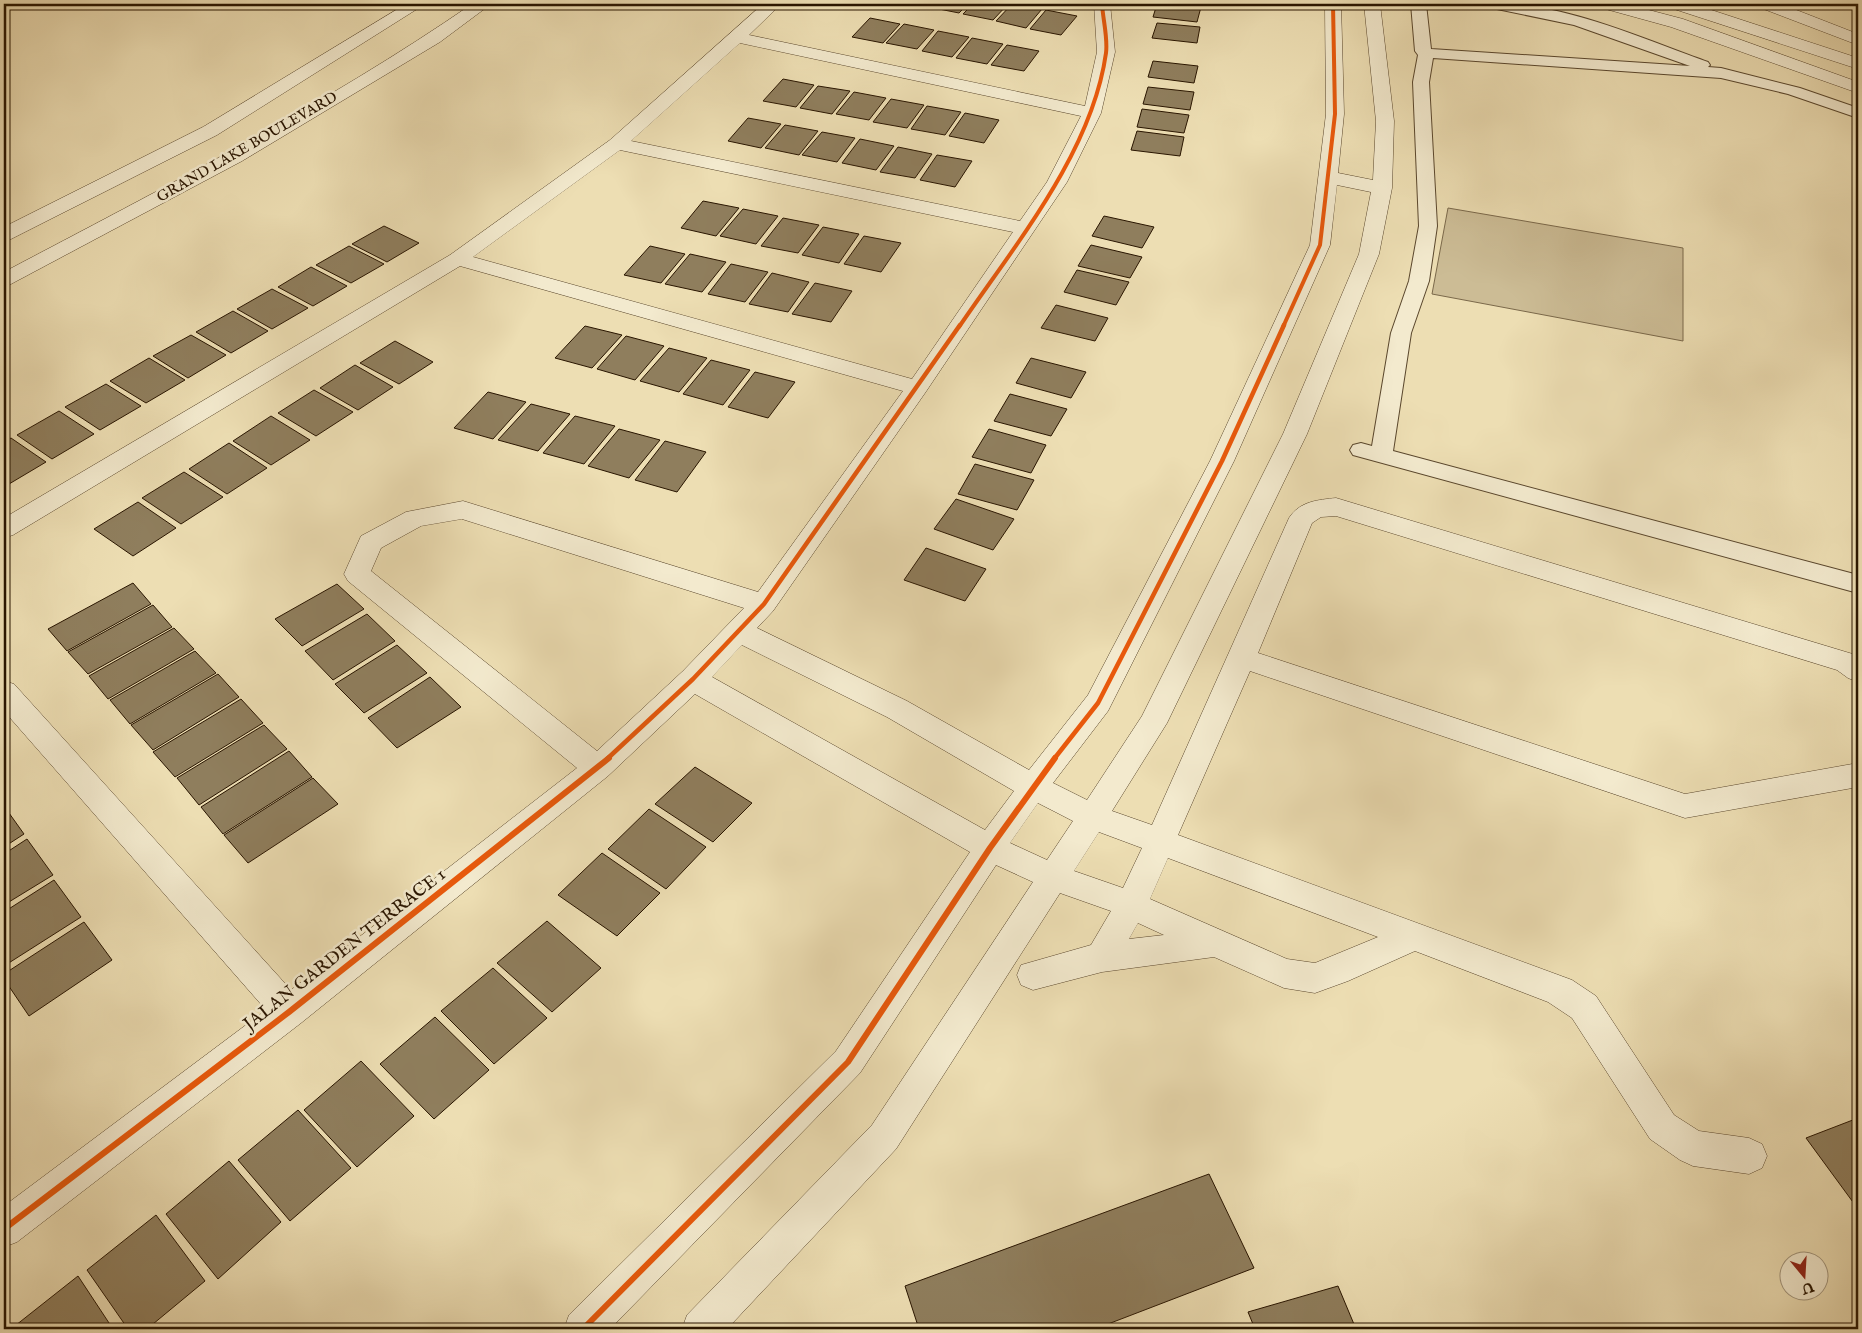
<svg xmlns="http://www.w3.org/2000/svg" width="1862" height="1333" font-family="'IM FELL English',serif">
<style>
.green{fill:#ccbc95;stroke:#7a684a}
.building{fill:#8f7e5d;stroke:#291500}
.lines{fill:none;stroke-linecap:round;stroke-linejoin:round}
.service-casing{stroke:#5a472d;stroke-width:2}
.minor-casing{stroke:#5a472d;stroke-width:1}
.tertiary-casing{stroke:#5a472d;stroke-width:1}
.service{fill:#f3eace;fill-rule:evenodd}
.minor{fill:#f3eace;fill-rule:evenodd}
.tertiary{fill:#f3eace;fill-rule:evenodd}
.cycleway-far2-casing{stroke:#f3eace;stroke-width:5.5}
.cycleway-far1-casing{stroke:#f3eace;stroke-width:8}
.cycleway-casing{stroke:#f3eace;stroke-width:9}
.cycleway-far2{stroke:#e8590c;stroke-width:4}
.cycleway-far1{stroke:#e8590c;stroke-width:4.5}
.cycleway{stroke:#e8590c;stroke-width:6}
.labels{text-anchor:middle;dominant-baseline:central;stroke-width:5;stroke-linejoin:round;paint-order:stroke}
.far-street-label{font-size:15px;fill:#291500;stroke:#f3eace}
.street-label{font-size:18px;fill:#291500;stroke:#f3eace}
</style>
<rect width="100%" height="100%" fill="#eddeb3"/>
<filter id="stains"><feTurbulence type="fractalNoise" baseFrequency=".004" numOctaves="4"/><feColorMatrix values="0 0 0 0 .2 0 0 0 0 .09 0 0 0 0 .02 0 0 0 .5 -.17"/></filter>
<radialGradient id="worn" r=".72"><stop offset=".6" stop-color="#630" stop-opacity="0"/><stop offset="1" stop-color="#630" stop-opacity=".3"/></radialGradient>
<!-- green -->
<path class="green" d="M1448,208L1683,248V341L1432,294Z"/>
<!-- building -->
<g class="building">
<path d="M932,4H968L959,13L929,7Z"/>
<path d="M973,4H1008L993,20L963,14Z"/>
<path d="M1012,4H1015L1042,9L1026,28L996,21Z"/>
<path d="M1157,4L1201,7L1197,22L1153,17Z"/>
<path d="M1046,10L1077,16L1061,35L1030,29Z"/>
<path d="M870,18L900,24L883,43L852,37Z"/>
<path d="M1157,23L1200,27L1197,43L1152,38Z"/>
<path d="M904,24L934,30L917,49L886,43Z"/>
<path d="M938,31L969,37L952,57L922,51Z"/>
<path d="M972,38L1003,44L987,64L956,58Z"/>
<path d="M1007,45L1039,51L1024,71L991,65Z"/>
<path d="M1153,61L1198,66L1194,83L1148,77Z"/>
<path d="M783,79L814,85L796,107L763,101Z"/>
<path d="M818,86L850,91L832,114L800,108Z"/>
<path d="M1148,87L1194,92L1190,110L1143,104Z"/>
<path d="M854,92L886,98L869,120L836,114Z"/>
<path d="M891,99L924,105L907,128L873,122Z"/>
<path d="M927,106L961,112L945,135L911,129Z"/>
<path d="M1142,109L1189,115L1184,133L1137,127Z"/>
<path d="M965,113L999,120L984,143L949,136Z"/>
<path d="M748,118L781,124L761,148L728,141Z"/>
<path d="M785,125L818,131L799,155L765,148Z"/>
<path d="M1137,131L1184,137L1180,156L1131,150Z"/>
<path d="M822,132L855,138L837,162L802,155Z"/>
<path d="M860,139L894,146L876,170L842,163Z"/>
<path d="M898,147L932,154L915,178L880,172Z"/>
<path d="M937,155L972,161L955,187L920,180Z"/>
<path d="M703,201L739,208L716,236L681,228Z"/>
<path d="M743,209L778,216L756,244L720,236Z"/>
<path d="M1104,216L1154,227L1142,248L1092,236Z"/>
<path d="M783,218L819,225L798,253L761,246Z"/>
<path d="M384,226L419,243L387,262L352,244Z"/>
<path d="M823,227L859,234L839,263L802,255Z"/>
<path d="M864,236L901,243L881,272L844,264Z"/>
<path d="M1091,245L1142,257L1130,278L1078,266Z"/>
<path d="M349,246L384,264L351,283L316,265Z"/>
<path d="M650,246L685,254L661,283L624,275Z"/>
<path d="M690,254L726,262L702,292L665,284Z"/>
<path d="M731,264L768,272L745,302L708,294Z"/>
<path d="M311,267L347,286L313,306L278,287Z"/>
<path d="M1077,270L1129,282L1116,305L1064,292Z"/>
<path d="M772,273L809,282L788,312L749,304Z"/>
<path d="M815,283L852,291L831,322L792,314Z"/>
<path d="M272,289L308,308L272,329L237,309Z"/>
<path d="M1056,305L1108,318L1095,341L1041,328Z"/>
<path d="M233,311L268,331L231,353L196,332Z"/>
<path d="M585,326L622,335L592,368L555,358Z"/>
<path d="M191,335L226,355L188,378L153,356Z"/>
<path d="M626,336L664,346L635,380L597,369Z"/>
<path d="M395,341L433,362L399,384L360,363Z"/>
<path d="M669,348L707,358L679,392L640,381Z"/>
<path d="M149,358L185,380L146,403L110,381Z"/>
<path d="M1031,358L1086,372L1071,398L1016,383Z"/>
<path d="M711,360L750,370L723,405L683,394Z"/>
<path d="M355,365L393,387L358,410L320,388Z"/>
<path d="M755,372L795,382L768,418L728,407Z"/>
<path d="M106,384L141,406L100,430L65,407Z"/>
<path d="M314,390L353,412L316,436L278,413Z"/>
<path d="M488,392L526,402L493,439L454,428Z"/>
<path d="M1010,394L1067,409L1051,436L994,421Z"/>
<path d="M531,404L570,414L538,451L498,440Z"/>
<path d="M59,411L94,434L52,459L17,435Z"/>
<path d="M271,416L310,440L271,465L233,441Z"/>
<path d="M575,416L615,426L584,464L543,453Z"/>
<path d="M619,429L660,440L629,478L588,466Z"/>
<path d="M989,429L1046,445L1031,473L972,457Z"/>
<path d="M11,438L46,462L4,487V442Z"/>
<path d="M665,441L706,452L677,492L635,480Z"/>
<path d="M229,443L267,468L227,494L189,469Z"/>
<path d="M975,464L1034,480L1017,510L958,494Z"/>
<path d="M184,472L223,497L181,524L142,498Z"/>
<path d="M956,499L1014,519L993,550L934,529Z"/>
<path d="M138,502L176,528L133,556L94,529Z"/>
<path d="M926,548L986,569L965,601L904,580Z"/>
<path d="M133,583L151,604L67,651L48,629Z"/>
<path d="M337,584L364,609L302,646L275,619Z"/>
<path d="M153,605L172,627L88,674L68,652Z"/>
<path d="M367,614L395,641L333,680L305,651Z"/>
<path d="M174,628L194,649L108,699L89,676Z"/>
<path d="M397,645L427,673L364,713L335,684Z"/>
<path d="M195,651L216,673L130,724L110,700Z"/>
<path d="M218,674L239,697L153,750L131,725Z"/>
<path d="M430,677L461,707L397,748L368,718Z"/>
<path d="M241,699L263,723L175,777L153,752Z"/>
<path d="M264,725L287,749L199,805L177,778Z"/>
<path d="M289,751L312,777L223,834L201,807Z"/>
<path d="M695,767L752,803L713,842L655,804Z"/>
<path d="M313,778L338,804L248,863L224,835Z"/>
<path d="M4,806L24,834L4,847Z"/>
<path d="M649,809L706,847L666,889L608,849Z"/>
<path d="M27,839L53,875L4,905V854Z"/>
<path d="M602,853L660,893L617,936L558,895Z"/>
<path d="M54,880L81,917L4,966V912Z"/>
<path d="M547,921L601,968L552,1012L497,963Z"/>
<path d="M84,922L112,960L29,1016L4,979V974Z"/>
<path d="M493,968L547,1018L494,1064L441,1011Z"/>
<path d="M435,1017L489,1070L434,1119L380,1064Z"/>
<path d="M361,1061L414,1116L357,1167L304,1110Z"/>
<path d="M298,1110L351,1168L290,1221L238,1160Z"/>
<path d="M1858,1118V1209L1806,1138Z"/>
<path d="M229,1161L281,1222L218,1279L166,1214Z"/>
<path d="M1209,1174L1254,1268L1095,1329H919L905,1286Z"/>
<path d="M156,1215L205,1281L147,1329H128L87,1270Z"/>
<path d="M78,1276L113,1329H11Z"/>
<path d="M1338,1286L1356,1329H1255L1248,1312Z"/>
</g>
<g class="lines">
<!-- service casing -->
<g class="service-casing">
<path id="service" d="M1411,4H1426L1431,49L1690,66L1574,25L1497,9L1489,4C1558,0 1643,39 1708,62L1710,65L1708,67L1721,68L1800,88L1858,108V118L1788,94L1721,78L1433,58L1429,82L1437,226L1429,281L1411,333L1393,451L1858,575V593L1353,455L1350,450L1353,445L1361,443L1372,446L1391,333L1409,281L1419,226L1413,82L1418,55L1415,51Z"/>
</g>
<!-- minor casing -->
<g class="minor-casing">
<g id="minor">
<path d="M763,4H781L749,35L1085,106L1097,52L1094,4H1110L1115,52L1101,113L1067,182L925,393L773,611L757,628L907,701L1029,770L1088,695L1210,461L1310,245L1326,114L1325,4H1341L1344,114L1338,173L1373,180L1376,121L1364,4H1380L1394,121L1392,188L1379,254L1307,434L1167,723L1112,811L1152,825L1289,518C1300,501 1318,500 1336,498L1856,655L1858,656V682L1848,678L1837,670L1336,516L1321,517L1312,523L1258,653L1685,794L1858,763V787L1685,818L1250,671L1178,835L1572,980L1596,996L1674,1115L1699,1131L1749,1138L1762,1144L1767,1156L1762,1168L1749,1174L1693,1166L1680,1160L1650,1139L1572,1018L1548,1002L1415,951L1348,981L1315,993L1284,988L1214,957L1102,972L1033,990L1021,985L1017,975L1021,965L1091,945L1111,911L1060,893L896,1149L727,1329H682L687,1315L872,1125L1033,882L996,865L860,1073L610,1329H564L569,1315L836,1051L970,852L695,694L608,776L301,1023L17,1242L4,1247V1206L266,1010L4,711V681L14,684L291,990L577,768L348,581L344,574L361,536L406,512L463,501L758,592L903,391L460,266L13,535L4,538V518L450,255L610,140ZM740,43L1081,116L1047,182L1020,221L631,141ZM620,150L1013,232L912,379L473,257ZM1337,185L1371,192L1359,254L1283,434L1142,716L1087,800L1053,783L1108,711L1234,461L1330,245ZM462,519L744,608L683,671L597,751L371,571L381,548L421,526ZM742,645L887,717L1014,791L985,830L712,677ZM1038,803L1073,821L1047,860L1010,843ZM1099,832L1142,848L1123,888L1074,871ZM1168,858L1378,937L1315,963L1287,959L1150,899ZM1138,923L1164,935L1129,939Z"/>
<path d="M1600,4H1626L1683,19L1858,82V93L1671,27L1602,8Z"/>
<path d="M1669,4H1693L1858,58V69L1671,8Z"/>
<path d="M1759,4H1781L1858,34V45L1761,8Z"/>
</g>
</g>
<!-- tertiary casing -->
<g class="tertiary-casing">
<g id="tertiary">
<path d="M406,4H425L217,135L11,239L4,241V227L203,127Z"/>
<path d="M472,4H491L440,42L242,161L11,284L4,286V272C163,188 324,106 472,4Z"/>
</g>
</g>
<!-- service -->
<use href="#service" class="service"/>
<!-- minor -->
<use href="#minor" class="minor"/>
<!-- tertiary -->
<use href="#tertiary" class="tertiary"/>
<!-- cycleway-far2 casing -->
<g class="cycleway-far2-casing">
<g id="cycleway-far2">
<path d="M959,327C1014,246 1092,153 1106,53C1108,38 1103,20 1102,4"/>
<path d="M1283,327L1320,245L1335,114L1333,4"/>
</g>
</g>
<!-- cycleway-far1 casing -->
<g class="cycleway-far1-casing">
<g id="cycleway-far1">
<path d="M607,759L693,679L764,604L960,325"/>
<path d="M1054,759L1098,703L1222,461L1284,325"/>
</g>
</g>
<!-- cycleway casing -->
<g class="cycleway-casing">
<g id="cycleway">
<path d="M4,1229L289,1012L609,758"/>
<path d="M583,1329L848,1062L990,848L1055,758"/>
</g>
</g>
<!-- cycleway-far2 -->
<use href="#cycleway-far2" class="cycleway-far2"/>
<!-- cycleway-far1 -->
<use href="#cycleway-far1" class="cycleway-far1"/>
<!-- cycleway -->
<use href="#cycleway" class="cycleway"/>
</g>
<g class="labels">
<!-- far-street labels -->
<g class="far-street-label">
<text transform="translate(247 147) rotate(-30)">GRAND LAKE BOULEVARD</text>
</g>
<!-- street labels -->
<g class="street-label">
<text transform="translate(345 950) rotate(-38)">JALAN GARDEN TERRACE 1</text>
</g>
</g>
<!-- margin -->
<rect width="1862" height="1333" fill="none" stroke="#eddeb3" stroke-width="20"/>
<rect x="5" y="5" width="1852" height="1323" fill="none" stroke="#291500" stroke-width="2.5"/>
<rect x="10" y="10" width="1842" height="1313" fill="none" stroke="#291500"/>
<!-- north arrow -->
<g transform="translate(1804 1276) rotate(162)"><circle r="24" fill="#f3eace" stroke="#a2957c"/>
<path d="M0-4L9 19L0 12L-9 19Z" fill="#8f2418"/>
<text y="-8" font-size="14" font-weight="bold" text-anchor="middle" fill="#291500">U</text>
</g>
<rect width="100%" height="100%" filter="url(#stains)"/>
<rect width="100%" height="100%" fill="url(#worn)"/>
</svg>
